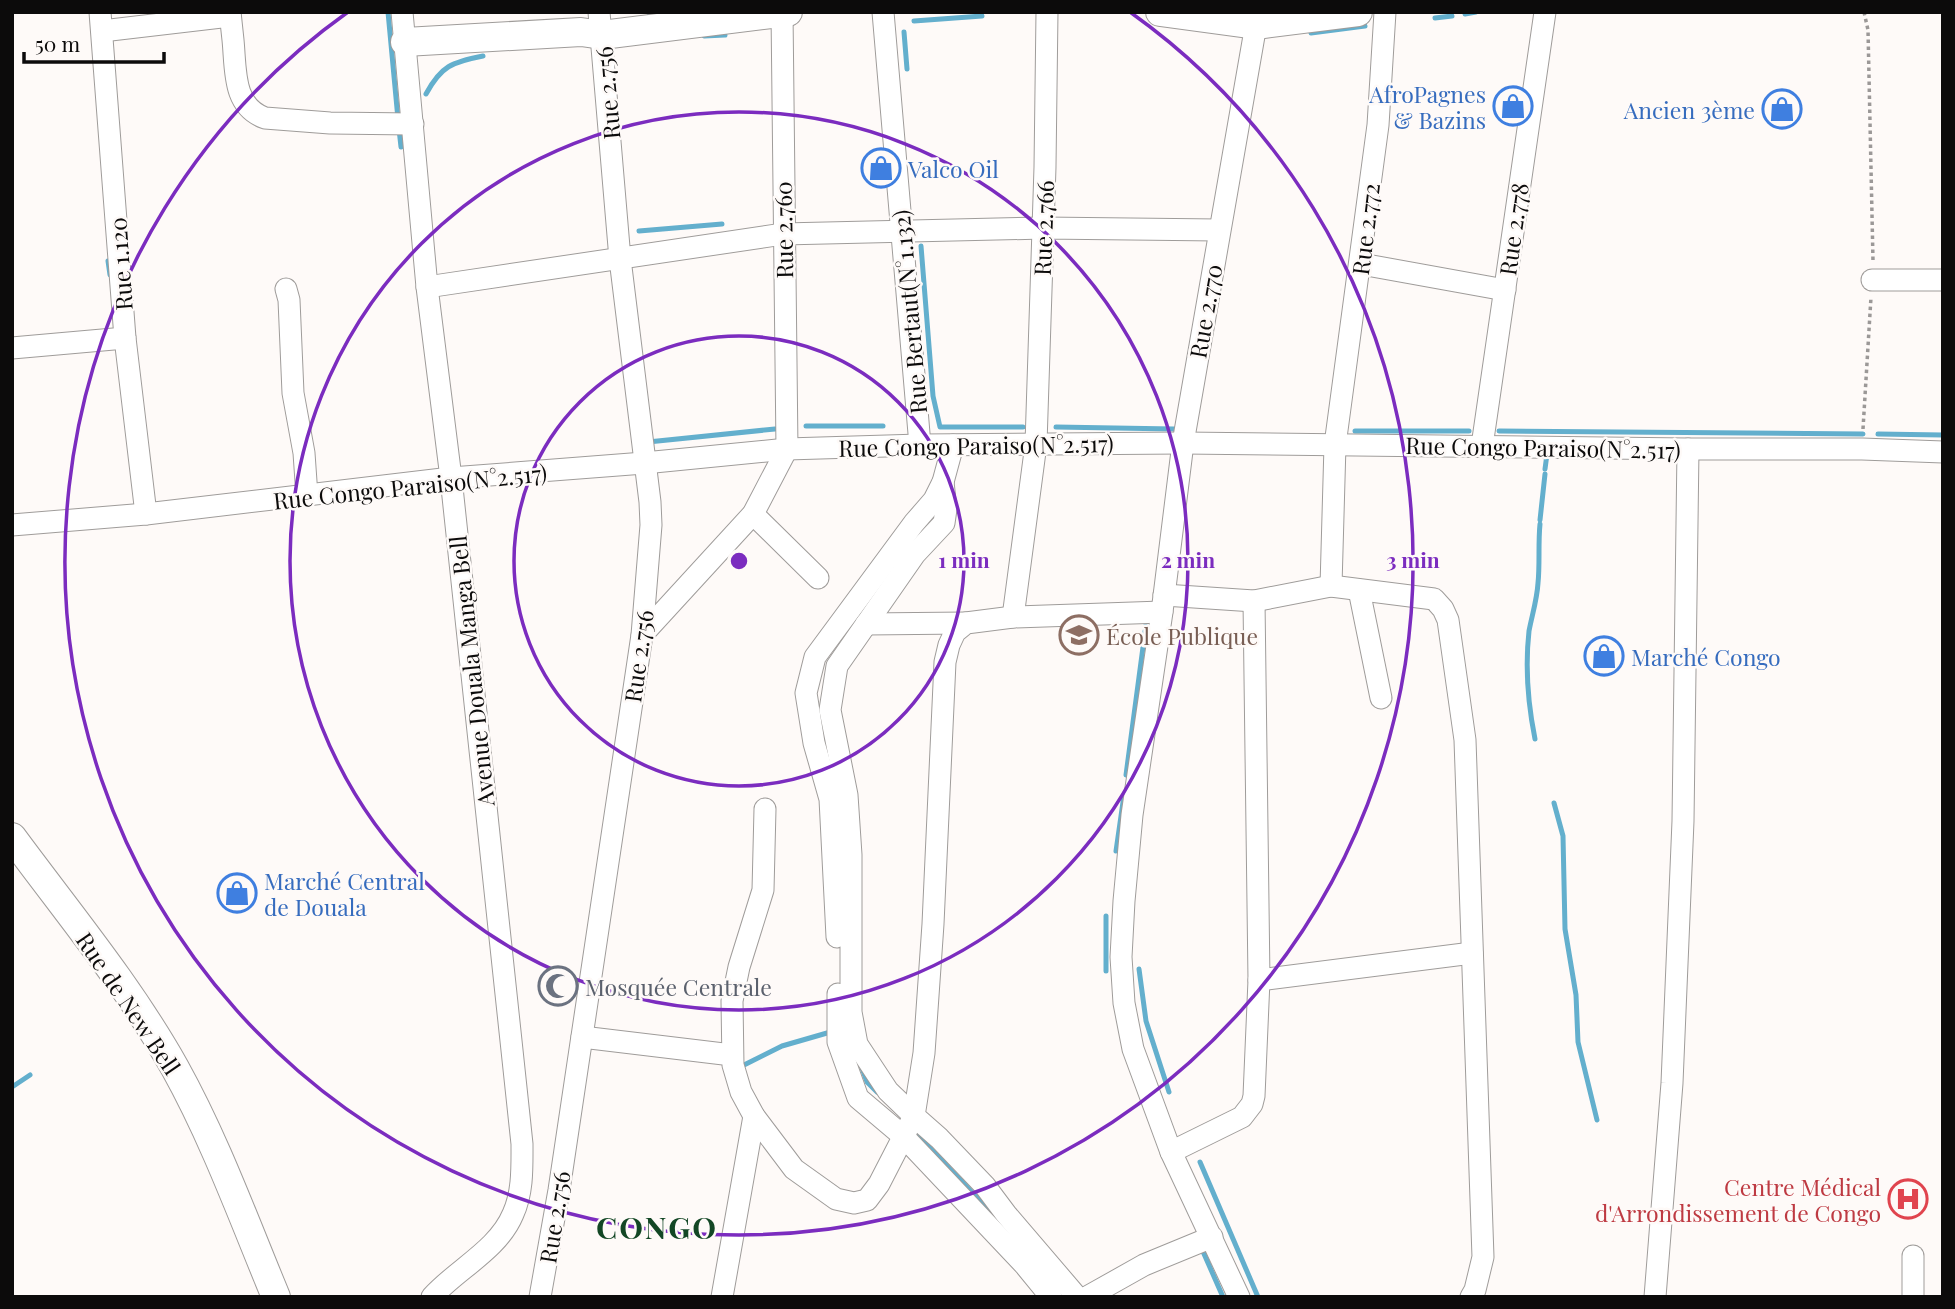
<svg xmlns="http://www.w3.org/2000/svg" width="1955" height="1309" font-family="'Playfair Display',serif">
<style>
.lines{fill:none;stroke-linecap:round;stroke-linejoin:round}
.stream{stroke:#63afcd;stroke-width:5}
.minor-casing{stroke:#9f9c9a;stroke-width:23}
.major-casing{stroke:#9f9c9a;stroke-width:30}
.path{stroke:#9b9897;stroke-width:3.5;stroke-dasharray:3.5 3.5;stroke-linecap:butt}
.minor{stroke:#fff;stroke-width:21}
.major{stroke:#fff;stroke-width:28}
.ring{fill:none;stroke:#7b2cbf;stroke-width:3.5}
.labels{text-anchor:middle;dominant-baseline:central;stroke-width:5;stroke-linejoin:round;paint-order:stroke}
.street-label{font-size:23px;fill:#0c0b0b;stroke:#fefaf8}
.shop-label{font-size:23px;fill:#366cbe;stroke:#fefaf8;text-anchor:start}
.education-label{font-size:23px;fill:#785e54;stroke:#fefaf8;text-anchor:start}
.worship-label{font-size:23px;fill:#5b616d;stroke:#fefaf8;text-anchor:start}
.health-label{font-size:23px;fill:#be3a42;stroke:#fefaf8;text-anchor:end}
.district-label{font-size:30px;font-weight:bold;letter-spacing:2px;fill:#134725;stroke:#fefaf8}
.centre{fill:#7b2cbf;stroke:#fefaf8;stroke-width:3.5}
.ring-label{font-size:21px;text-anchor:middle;font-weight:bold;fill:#7b2cbf;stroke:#fefaf8;stroke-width:5;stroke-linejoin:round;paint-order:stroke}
</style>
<rect width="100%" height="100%" fill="#fefaf8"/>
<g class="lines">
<!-- stream -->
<g class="stream">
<path d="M388,12L398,119"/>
<path d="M649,13L664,12"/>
<path d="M1465,14L1476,12"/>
<path d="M1435,18L1452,16"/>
<path d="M914,21L982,16"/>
<path d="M904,32L907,69"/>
<path d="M1311,33L1365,26"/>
<path d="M704,36L725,35"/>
<path d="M426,94C441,66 452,62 483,56"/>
<path d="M399,129L401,147"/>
<path d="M639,231L722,224"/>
<path d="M921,246L933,396L940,427H1023"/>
<path d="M108,261L110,275"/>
<path d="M806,426H883"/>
<path d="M1056,427L1174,429"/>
<path d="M1355,431H1469"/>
<path d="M1499,431L1863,434"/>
<path d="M1878,434L1943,435"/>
<path d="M648,442L775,429"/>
<path d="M1545,469L1547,454"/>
<path d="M1540,520L1545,474"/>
<path d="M1535,739C1528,704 1525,667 1529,631C1532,615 1537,600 1538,583C1540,564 1538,544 1540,524"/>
<path d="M1126,775L1147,617"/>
<path d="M1554,803L1563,836L1565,929L1576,995L1578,1042L1597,1120"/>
<path d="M1116,851L1124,795"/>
<path d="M1139,969L1146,1021L1169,1092"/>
<path d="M1106,971V916"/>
<path d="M742,1066L782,1046L834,1031"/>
<path d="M862,1068L867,1082L877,1092"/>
<path d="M12,1087L30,1075"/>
<path d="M913,1130L1000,1222"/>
<path d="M1200,1162L1258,1297"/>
<path d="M1201,1247L1223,1297"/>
</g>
<!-- minor casing -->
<g class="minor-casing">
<g id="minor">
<path d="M100,12L125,338L146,514"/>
<path d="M230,12C231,22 232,31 233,40C236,69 232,106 265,118L330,123L413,124"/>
<path d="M402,12L427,287L451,478L522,1144C522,1167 523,1192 513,1214C498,1250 457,1269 432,1297"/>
<path d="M883,12L920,445"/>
<path d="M102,31L230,16"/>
<path d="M1361,264L1505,290"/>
<path d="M1872,280H1943"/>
<path d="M427,287L783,234L1043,228L1218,230"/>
<path d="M286,289L289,300L293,393L304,453L307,496"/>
<path d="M12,348L125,338"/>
<path d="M1482,446L1545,12"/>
<path d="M753,514L818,578"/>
<path d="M12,525L146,514L451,478L644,463L787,449L920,445L1183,443L1688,449H1862L1943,452"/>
<path d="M1331,586L1335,445L1378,125L1385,12"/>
<path d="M1359,590L1381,698"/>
<path d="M1164,595L1254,601L1331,586L1434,599L1443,609L1448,620L1465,740L1483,1257L1475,1290L1471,1297"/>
<path d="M1013,617L1036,444L1045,167L1047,12"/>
<path d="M866,624L966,623"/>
<path d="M642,635L753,514L787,449L782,12"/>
<path d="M765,809L763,890L739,967L732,1001L733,1065L741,1092L754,1116L794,1169L836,1199L854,1203L867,1200L879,1184L914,1116L888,1091L857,1044L851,1012V855L847,795L830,710L837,666L915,554L944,523L946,509L943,482"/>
<path d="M837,937L830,799L814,743L806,693L815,657L914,523L934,500L943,482L953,445"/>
<path d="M1259,980L1472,953"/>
<path d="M838,994V1042L858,1098L903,1136L1024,1264L1051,1297"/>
<path d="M582,1037L732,1055"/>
<path d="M1171,1152L1242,1117L1252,1104L1254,1096L1259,980L1254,601"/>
<path d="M540,1297L559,1190L642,635L651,525L650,502L620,259L599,12"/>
<path d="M722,1297L754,1116"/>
<path d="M1077,1297L1006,1214L985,1186L939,1138L914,1116L924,1053L933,924L945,662L949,645L955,632L966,623L1013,617L1162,612"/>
<path d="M1087,1297L1144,1265L1212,1237"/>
<path d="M1239,1297L1171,1152L1133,1049L1124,1003L1121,957L1124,901L1132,815L1162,612L1183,443L1258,13"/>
<path d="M1655,1297L1672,1083L1683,821L1688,449"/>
<path d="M1913,1297V1256"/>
</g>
</g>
<!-- major casing -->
<g class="major-casing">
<g id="major">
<path d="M1160,12L1256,25L1358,12"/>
<path d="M405,42L581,32L602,35L788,12"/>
<path d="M12,837C68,913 129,986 175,1068C215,1140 244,1220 276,1297"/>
</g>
</g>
<!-- path -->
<g class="path">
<path d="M1864,12L1868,30L1873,261"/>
<path d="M1863,429L1871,297"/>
</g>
<!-- minor -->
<use href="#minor" class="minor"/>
<!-- major -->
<use href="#major" class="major"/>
</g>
<!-- distance rings -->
<g class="ring">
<circle cx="739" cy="561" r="225"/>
<circle cx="739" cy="561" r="449"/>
<path d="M1130 12A674 674 0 1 1 348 12"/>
</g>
<!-- icons -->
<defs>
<g id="shop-ring" transform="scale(2.0125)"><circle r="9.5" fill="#fefaf8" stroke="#3f7fe0" stroke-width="1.5"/><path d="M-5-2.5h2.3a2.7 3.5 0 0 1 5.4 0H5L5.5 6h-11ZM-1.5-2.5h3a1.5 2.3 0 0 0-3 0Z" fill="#3f7fe0"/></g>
<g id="school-ring" transform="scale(2.0125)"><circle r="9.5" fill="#fefaf8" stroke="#8d6e63" stroke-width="1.5"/><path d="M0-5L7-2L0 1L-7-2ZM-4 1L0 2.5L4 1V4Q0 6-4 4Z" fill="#8d6e63"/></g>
<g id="mosque-ring" transform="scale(2.0125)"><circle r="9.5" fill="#fefaf8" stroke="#6b7280" stroke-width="1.5"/><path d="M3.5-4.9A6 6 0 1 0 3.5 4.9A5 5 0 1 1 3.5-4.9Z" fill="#6b7280"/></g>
<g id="hospital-ring" transform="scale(2.0125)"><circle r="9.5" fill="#fefaf8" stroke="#e0444e" stroke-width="1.5"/><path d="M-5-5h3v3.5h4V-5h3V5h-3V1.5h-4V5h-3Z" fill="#e0444e"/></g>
</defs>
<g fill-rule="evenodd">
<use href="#shop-ring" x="1513" y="106"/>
<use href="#shop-ring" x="1782" y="109"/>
<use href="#shop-ring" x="881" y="168"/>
<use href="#school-ring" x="1079" y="635"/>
<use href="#shop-ring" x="1604" y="656"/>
<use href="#shop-ring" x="237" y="893"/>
<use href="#mosque-ring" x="558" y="986"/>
<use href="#hospital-ring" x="1908" y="1199"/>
</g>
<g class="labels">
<!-- street labels -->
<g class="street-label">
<text transform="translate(607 93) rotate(-95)">Rue 2.756</text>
<text transform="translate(1043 228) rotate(-88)">Rue 2.766</text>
<text transform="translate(1365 229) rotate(-83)">Rue 2.772</text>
<text transform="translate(1513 229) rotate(-82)">Rue 2.778</text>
<text transform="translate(783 230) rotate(-91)">Rue 2.760</text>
<text transform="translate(120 264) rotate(-94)">Rue 1.120</text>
<text transform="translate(1205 311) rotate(-80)">Rue 2.770</text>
<text transform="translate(909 312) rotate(-95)">Rue Bertaut(N°1.132)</text>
<text transform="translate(976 445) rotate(-1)">Rue Congo Paraiso(N°2.517)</text>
<text transform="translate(1543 447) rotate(1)">Rue Congo Paraiso(N°2.517)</text>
<text transform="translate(410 486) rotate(-6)">Rue Congo Paraiso(N°2.517)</text>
<text transform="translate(638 656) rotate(-82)">Rue 2.756</text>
<text transform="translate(471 671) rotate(-96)">Avenue Douala Manga Bell</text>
<text transform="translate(129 1003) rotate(56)">Rue de New Bell</text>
<text transform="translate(554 1217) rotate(-81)">Rue 2.756</text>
</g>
<!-- shop labels -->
<g class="shop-label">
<text x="1486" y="93" text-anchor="end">AfroPagnes<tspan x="1486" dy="26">&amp; Bazins</tspan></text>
<text x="1755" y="109" text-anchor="end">Ancien 3ème</text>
<text x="908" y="168">Valco Oil</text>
<text x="1631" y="656">Marché Congo</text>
<text x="264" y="880">Marché Central<tspan x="264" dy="26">de Douala</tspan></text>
</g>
<!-- education labels -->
<g class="education-label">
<text x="1106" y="635">École Publique</text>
</g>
<!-- worship labels -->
<g class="worship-label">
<text x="585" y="986">Mosquée Centrale</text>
</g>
<!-- health labels -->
<g class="health-label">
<text x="1881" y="1186">Centre Médical<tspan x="1881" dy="26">d'Arrondissement de Congo</tspan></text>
</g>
<!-- district labels -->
<g class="district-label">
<text x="657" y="1227">CONGO</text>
</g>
</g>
<circle cx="739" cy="561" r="10" class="centre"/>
<g class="ring-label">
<text x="964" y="568">1 min</text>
<text x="1188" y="568">2 min</text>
<text x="1413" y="568">3 min</text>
</g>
<!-- border -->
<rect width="1955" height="1309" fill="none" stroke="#0c0b0b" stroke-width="28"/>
<!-- scale -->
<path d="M24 52v10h140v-10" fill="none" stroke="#0c0b0b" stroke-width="3.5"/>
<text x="35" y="52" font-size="21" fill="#0c0b0b" stroke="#fefaf8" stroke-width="5" paint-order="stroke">50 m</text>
</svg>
